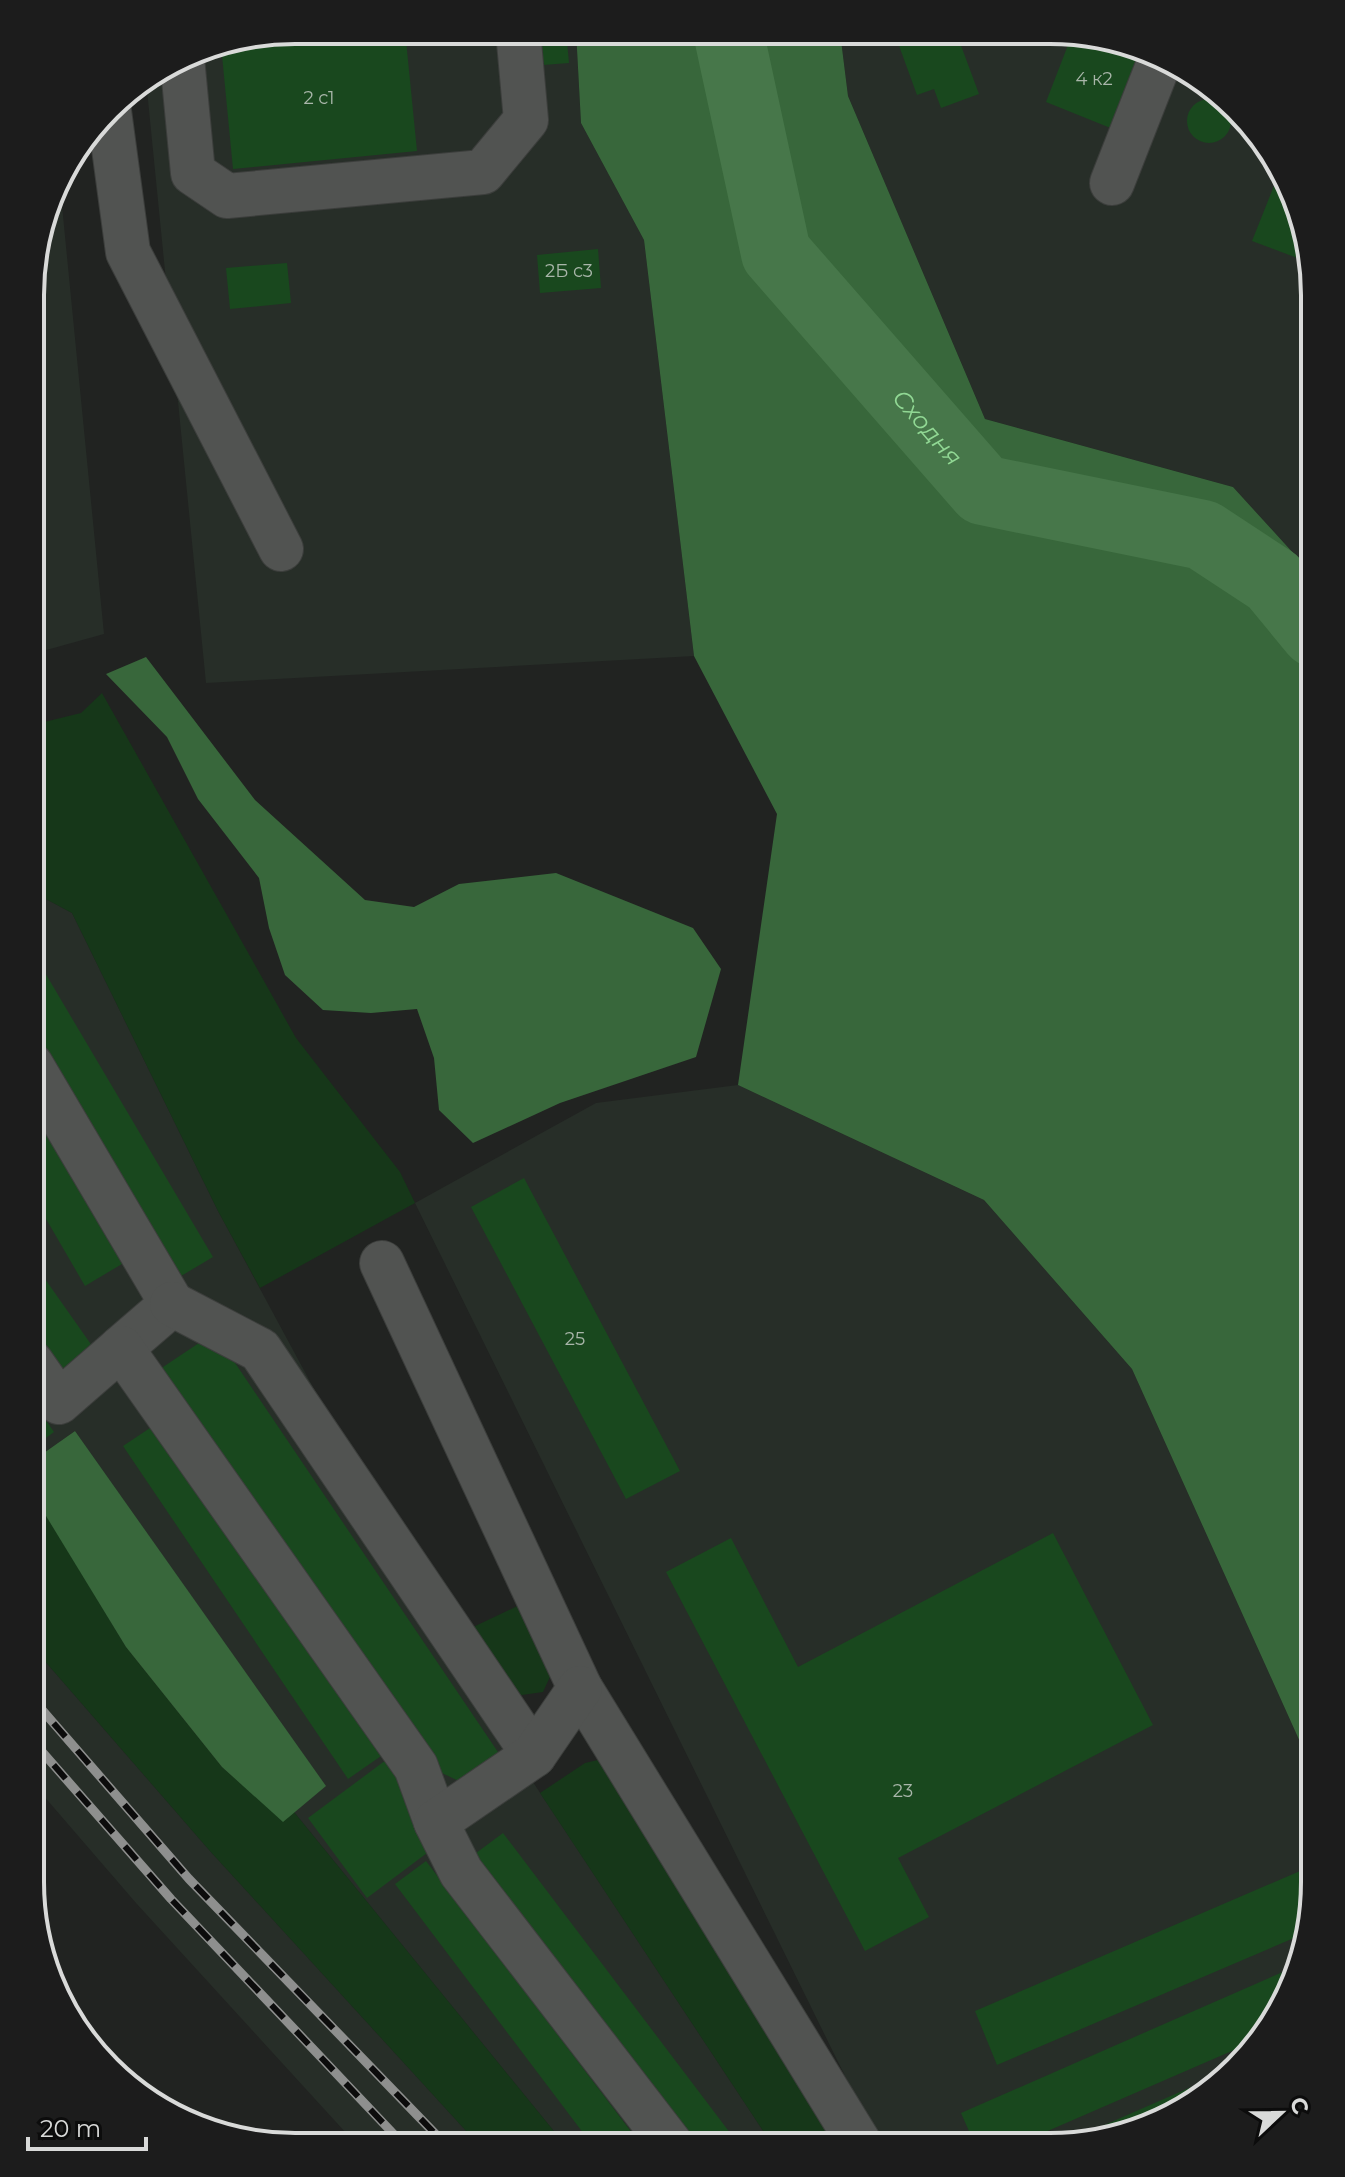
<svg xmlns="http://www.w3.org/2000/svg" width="1345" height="2177" font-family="Montserrat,sans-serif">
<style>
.built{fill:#272e28}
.green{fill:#163719}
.forest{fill:#38673b}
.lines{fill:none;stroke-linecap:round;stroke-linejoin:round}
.river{stroke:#47774a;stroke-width:70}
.building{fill:#19481e}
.minor-casing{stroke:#3c3e3c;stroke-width:46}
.minor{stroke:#515351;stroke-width:44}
.rail-casing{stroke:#8e8f8e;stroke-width:9}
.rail{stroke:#0c0c0c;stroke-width:6;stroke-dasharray:18;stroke-linecap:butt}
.labels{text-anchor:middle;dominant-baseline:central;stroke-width:8;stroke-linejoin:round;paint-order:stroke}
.number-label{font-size:18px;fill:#a9b6aa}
.water-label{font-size:24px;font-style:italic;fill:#91d894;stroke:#0c0c0c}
.rim{fill:none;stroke:#d9dad9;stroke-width:4}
</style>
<rect width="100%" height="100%" fill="#212321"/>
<!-- built -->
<g class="built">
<path d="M295,30L576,31L581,123L644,240L694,656L206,683L146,80L194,50Z"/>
<path d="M840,32H1085L1212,85L1295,194L1315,295V577L1233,487L985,419L848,96Z"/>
<path d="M59,175L104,634L32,654V261Z"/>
<path d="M31,891L72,913L218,1211L496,1726L773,2146H566L294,1812L325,1786L75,1431L31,1462Z"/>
<path d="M738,1085L984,1200L1132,1369L1314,1773V1899L1301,1967L1260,2043L1151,2127L1050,2147H880L415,1203L596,1103Z"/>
<path d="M30,1644L210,1851L479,2145H357L136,1903L30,1780Z"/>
</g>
<!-- green -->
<g class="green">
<path d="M102,693L296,1038L400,1172L415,1203L260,1288L218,1211L72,913L31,891L32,725L81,713Z"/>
<path d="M31,1489L126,1647L222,1767L283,1821L294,1812L566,2146L479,2145L210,1851L30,1644Z"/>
<path d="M526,1602L555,1666L543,1692L515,1696L469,1629Z"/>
<path d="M619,1755L838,2146H773L540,1793L585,1763Z"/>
</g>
<!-- forest -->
<g class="forest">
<path d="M576,31L840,32L848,96L985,419L1233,487L1315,577L1314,1773L1132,1369L984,1200L738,1085L777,814L694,656L644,240L581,123Z"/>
<path d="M146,657L255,800L365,900L414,907L459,884L556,873L693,928L721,969L696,1057L560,1103L473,1143L439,1110L434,1058L417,1009L371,1013L323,1010L285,975L269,928L259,878L198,799L167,737L106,674Z"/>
<path d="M75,1431L326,1786L283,1822L222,1767L126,1647L32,1493L31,1462Z"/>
</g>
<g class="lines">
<!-- river -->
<path class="river" id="s1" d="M728,31L776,253L983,490L1203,535L1273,581L1315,632"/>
</g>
<!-- building -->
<g class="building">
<path d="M295,30H405L417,151L233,169L221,45Z"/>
<path d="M539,31H566L569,63L543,65Z"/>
<path d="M894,32H956L979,94L941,108L934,89L917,95Z"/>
<path d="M1073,32H1085L1142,56L1113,129L1046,102Z"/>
<circle cx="1209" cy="121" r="22"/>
<path d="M1279,173L1295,194L1308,262L1252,241Z"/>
<path d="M598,249L601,288L540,293L537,255Z"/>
<path d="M287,263L291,303L230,309L226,268Z"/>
<path d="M31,949L213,1257L171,1282L31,1044Z"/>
<path d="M31,1098L127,1261L85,1286L31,1193Z"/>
<path d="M524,1178L680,1471L626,1499L471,1207Z"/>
<path d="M31,1259L95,1350L64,1372L31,1325Z"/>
<path d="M199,1343L227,1351L500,1755L461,1782L429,1767L160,1369Z"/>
<path d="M31,1399L54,1432L31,1449Z"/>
<path d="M159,1422L384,1754L348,1779L123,1446Z"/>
<path d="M1053,1533L1153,1725L898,1858L929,1917L865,1951L666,1572L731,1538L798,1667Z"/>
<path d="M386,1760L404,1785L427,1853L367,1898L308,1818Z"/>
<path d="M503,1833L740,2146H686L468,1859Z"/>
<path d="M426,1861L642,2146H593L395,1884Z"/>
<path d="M1314,1865V1899L1308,1932L997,2065L975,2011Z"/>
<path d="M1301,1964L1264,2037L1011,2147H976L961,2113Z"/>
<path d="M1215,2078L1151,2127L1068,2141L1214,2077Z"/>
</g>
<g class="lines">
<!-- minor casing -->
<g class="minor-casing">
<g id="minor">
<path d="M182,58L193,173L227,196L483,172L526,120L518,31"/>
<path d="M109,111L128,252L281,549"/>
<path d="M1112,183L1159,63"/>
<path d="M31,1065L172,1304L121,1348"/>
<path d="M382,1263L580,1688L861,2146"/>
<path d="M172,1304L260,1350L534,1755"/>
<path d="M31,1362L59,1402L121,1348L416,1767L436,1822"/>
<path d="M580,1688L534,1755L436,1822L461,1872L672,2146"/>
</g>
</g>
<!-- minor -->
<use href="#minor" class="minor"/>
<!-- rail casing -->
<g class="rail-casing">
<g id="rail">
<path d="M30,1696L189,1879L446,2145"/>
<path d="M30,1738L171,1899L404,2145"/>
</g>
</g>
<!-- rail -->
<use href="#rail" class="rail"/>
</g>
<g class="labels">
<!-- number labels -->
<g class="number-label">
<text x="1094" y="79">4 к2</text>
<text x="319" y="98">2 с1</text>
<text x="569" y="271">2Б с3</text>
<text x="575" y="1339">25</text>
<text x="903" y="1791">23</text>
</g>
<!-- water labels -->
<g class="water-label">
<text stroke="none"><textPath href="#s1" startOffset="458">Сходня</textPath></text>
</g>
</g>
<!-- crop -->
<path d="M0 0H1345V2177H0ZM295 44H1050A251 251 0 0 1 1301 295V1882A251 251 0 0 1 1050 2133H295A251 251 0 0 1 44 1882V295A251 251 0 0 1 295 44Z" fill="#1c1c1c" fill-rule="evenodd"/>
<path class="rim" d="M295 44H1050A251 251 0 0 1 1301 295V1882A251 251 0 0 1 1050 2133H295A251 251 0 0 1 44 1882V295A251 251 0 0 1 295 44Z"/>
<!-- north arrow -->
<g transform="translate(1281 2113) rotate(68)" stroke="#0c0c0c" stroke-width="6" paint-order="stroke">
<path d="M0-6L14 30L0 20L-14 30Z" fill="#d9dad9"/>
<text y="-12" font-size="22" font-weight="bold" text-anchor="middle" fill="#d9dad9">С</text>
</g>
<!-- scale -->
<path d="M28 2137v12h118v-12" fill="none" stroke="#d9dad9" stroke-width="4"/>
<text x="40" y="2137" font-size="24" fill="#d9dad9" stroke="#0c0c0c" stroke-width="6" paint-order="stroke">20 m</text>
</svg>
